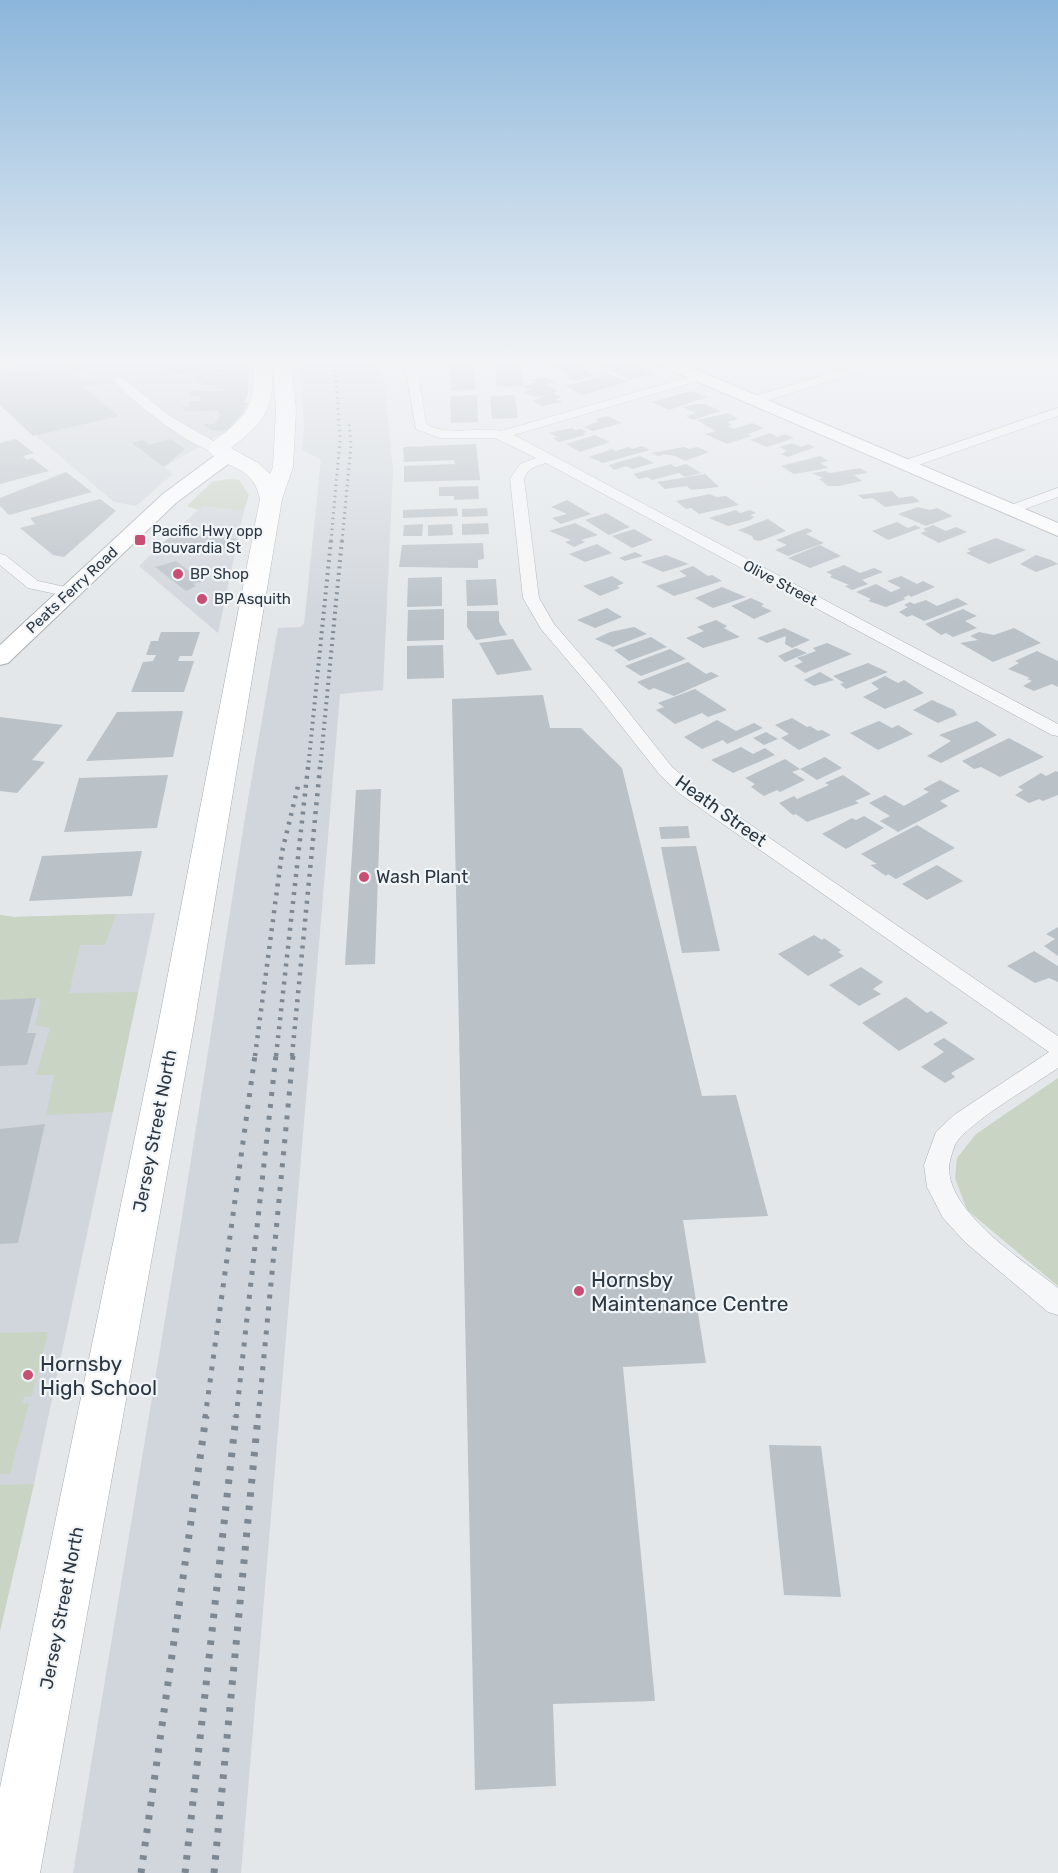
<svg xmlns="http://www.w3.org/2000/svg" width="1058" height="1873" font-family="Rubik,sans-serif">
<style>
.built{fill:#d1d6dc}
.green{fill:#cad4c4}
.building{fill:#bac1c7}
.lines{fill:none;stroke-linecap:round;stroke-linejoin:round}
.street-casing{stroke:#a8afb4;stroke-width:1}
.secondary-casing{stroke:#a8afb4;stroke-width:2}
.primary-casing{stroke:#a2adb5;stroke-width:1}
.street{fill:#f5f7f9;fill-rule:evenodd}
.secondary{fill:#fff;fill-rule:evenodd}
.primary{fill:#fff;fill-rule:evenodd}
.rail-far4{stroke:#7d8893;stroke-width:3;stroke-dasharray:1.5 4;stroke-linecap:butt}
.rail-far3{stroke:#7d8893;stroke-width:4;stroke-dasharray:2 4.5;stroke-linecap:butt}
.rail-far2{stroke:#7d8893;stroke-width:4.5;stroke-dasharray:3 6;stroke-linecap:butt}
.rail-far1{stroke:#7d8893;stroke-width:5;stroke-dasharray:4 8;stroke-linecap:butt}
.rail{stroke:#7d8893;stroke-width:7;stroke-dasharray:4.5 9;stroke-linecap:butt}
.poi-dot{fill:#c84e73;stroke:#f2f5f7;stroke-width:2}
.labels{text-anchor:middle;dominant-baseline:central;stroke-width:4.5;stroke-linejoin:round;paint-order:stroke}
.far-poi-label{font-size:15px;fill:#2b3742;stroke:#f2f5f7;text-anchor:start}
.far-street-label{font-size:15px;fill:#2b3742;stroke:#f2f5f7}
.street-label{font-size:18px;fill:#2b3742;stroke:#f2f5f7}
.poi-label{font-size:18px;fill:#2b3742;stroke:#f2f5f7;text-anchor:start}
.near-poi-label{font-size:21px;fill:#2b3742;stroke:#f2f5f7;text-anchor:start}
</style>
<rect width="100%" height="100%" fill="#e3e7ea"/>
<!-- built -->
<g class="built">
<path d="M41,360H249L247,398L228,430L164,467L173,474L136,506L114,502L0,405V369Z"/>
<path d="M300,360H378L385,389L393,471L383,690L340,694L241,1873H73L181,1223L245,817L278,628L300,627L304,624L321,460L302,450L304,428Z"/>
<path d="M202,506L244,511L218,633L139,566Z"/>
<path d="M155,913L34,1484L0,1631V915L14,917Z"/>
</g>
<!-- green -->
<g class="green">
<path d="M230,479L239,480L249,495L244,511L203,506L198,510L187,506L213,481Z"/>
<path d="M116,914L105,945H80L69,993L138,992L113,1112L46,1115L54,1075H36L50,1028L35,1025L41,999L0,1001V915L14,917Z"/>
<path d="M1058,1078V1286L967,1210L955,1178L957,1158L976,1134Z"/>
<path d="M48,1332L32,1396L24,1397L22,1404L29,1403L10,1474H0V1333Z"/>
<path d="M34,1484L0,1631V1485Z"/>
</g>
<!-- building -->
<g class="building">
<path d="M201,360H248V394L243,403H248L243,413L228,430L212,431L203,424H214L222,414L219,415V410L187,412L181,407H190L189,401H200V396H209H190V391H224V389H217V386H227L203,385V382L198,383V379H192V375L225,374L224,372L160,375L159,365L201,363Z"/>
<path d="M529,360H564L536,368L523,361Z"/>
<path d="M573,360L581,363L578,364L589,372H587L595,376L576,381L566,377L569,376L553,365Z"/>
<path d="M612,360H623L654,373L630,380L595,364Z"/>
<path d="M450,364H474L475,390L451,391Z"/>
<path d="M520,364L523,386L497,387L495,365Z"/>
<path d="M79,366L84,369L71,372L83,381L92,380L99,384L83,387L119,416L33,436L0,405V374Z"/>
<path d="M609,374L627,382L583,395L565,386Z"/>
<path d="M543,377L556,382L545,385L558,391L554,393L561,397L555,399L563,402L542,406L533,401L545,396L533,397L524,392L531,390L523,387L537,382L532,380Z"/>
<path d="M691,391L707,397L669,410L652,402Z"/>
<path d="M477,395L478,422L451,423L450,396Z"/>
<path d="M515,395L518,418L492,419L490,396Z"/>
<path d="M696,404H705L721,411L693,420L686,416L696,413L683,407Z"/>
<path d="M729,413L738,419L728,422L732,425L727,426L734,429L752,423L764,428L748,434L752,436L727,444L705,434L715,431L697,420Z"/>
<path d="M608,416L622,423L593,431L584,427L599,421L595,419Z"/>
<path d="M571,428L576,430L581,429L587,432L583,433L586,435L559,442L552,438L558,437L549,433Z"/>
<path d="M770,433L777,437L785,434L794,438L767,447L750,440Z"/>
<path d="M595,435L610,442L580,452L566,444Z"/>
<path d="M16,439L34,453L23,456L27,460L32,458L49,471L0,484V443Z"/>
<path d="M171,439L185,449L164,467L132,443L143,440L149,445Z"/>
<path d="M792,443L801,447L808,444L815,447L788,457L781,454L787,451L779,447Z"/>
<path d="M476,444L480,480L404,482V466L455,464L454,460L404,462L403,447Z"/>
<path d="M642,446L650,450L603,463L589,457L612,449L616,451L628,447L633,449Z"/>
<path d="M684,447L689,449L697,447L709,452L685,461L675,456L665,454L659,456L651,453Z"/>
<path d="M640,456L654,463L632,469L626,466L614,470L609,465Z"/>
<path d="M820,456L828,461L820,463L829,468L794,474L781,466Z"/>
<path d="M671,464L675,467L686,464L701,473L685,477L679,473L652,480L647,477L639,479L633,474Z"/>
<path d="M860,468L868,473L854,475L862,481L839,486H828L819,479L823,478L821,477L811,473L826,471L830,473Z"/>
<path d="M66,472L92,492L9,515L0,506V498Z"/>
<path d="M705,474L719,487L691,490L687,486L665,489L657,482Z"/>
<path d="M478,486L479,499L454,500V496H439V487Z"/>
<path d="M892,491L899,498L913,496L920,502L885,507L873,498L863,499L858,495Z"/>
<path d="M709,494L717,497L726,496L739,505L699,514L691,508L686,509L676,501Z"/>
<path d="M100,499L116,511L64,557L53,555L20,528L35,524L30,518Z"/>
<path d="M567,500L591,514L561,524L552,518L567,514L551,507Z"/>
<path d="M918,507L930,510L937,508L953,516L926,526L898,514Z"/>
<path d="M457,508L458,516L403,518V510Z"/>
<path d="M487,508L488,516L462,517V509Z"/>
<path d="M736,510L740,513L750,510L756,513L750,515L754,517L750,520L728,526L709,518Z"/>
<path d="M606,513L630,527L609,535L585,520Z"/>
<path d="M768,519L786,531L760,541L754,540L752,536L738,530Z"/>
<path d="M897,522L908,528L915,525L921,528L888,540L872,531Z"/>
<path d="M488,523L489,534L462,535V524Z"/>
<path d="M575,523L598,535L581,540L585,542L574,547L565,542L571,540L549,531Z"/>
<path d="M423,524L422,536H403L404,525Z"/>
<path d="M452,524L453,535L428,536V525Z"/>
<path d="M933,525L946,531L956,527L967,532L939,543L920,533L926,531L923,529Z"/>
<path d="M807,528L813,531L806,534L824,543L788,556L775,550L787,545L776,540Z"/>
<path d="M634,529L653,540L632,548L612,536Z"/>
<path d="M178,530L238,539L221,554L161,545Z"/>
<path d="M996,538L1026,550L989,564L966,553L971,551L967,549Z"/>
<path d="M483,543L484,559L478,560V568L399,567L402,545Z"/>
<path d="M597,544L612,553L585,562L569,554Z"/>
<path d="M820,545L841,556L810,568L788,558Z"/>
<path d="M635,552L643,556L625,561L619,558Z"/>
<path d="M666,555L689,564L663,572L641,562Z"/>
<path d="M1036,555L1051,560L1058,564L1036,572L1020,564Z"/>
<path d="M176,561L202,581L193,584L196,586L186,591L155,567Z"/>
<path d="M844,565L860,573L874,568L883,572L862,580L868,584L852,590L845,586L849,585L830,577L832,575L826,572Z"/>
<path d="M693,566L708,576L712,575L722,581L674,596L656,586L687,576L679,571Z"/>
<path d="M612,576L624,583L617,586L620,588L600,596L583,586Z"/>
<path d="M901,576L917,584L923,581L935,587L911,597L909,595L903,598L906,599L886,607L868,601L871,599L856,592L876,584L891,592L901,588L887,581Z"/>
<path d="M442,577V606L407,607L408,578Z"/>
<path d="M496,579L498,605L467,606L466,580Z"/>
<path d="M722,587L746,597L713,608L695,598Z"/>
<path d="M751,598L764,604L761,606L772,611L754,619L731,606Z"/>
<path d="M957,598L968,604L924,621L912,615L907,617L899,612L908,607L904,605L910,602L914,604L926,600L937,606Z"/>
<path d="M607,608L622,617L595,628L577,620Z"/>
<path d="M444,609V640L407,641L408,610Z"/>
<path d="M963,609L977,616L965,621L977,628L953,637L946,633L941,635L925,624Z"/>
<path d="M467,611H499V622L507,635L476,640L467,627Z"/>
<path d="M716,620L727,626L724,628L740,637L703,648L686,638L704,631L697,627Z"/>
<path d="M634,627L647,634L613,647L595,639L610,632Z"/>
<path d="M784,628L810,640L792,648L785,644L786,636L767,643L757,638Z"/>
<path d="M1014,628L1041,643L993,662L960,643L978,640L970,636L979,632L994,635Z"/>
<path d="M161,632H200L192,656H180L178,661H194L184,692H131L143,662L153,661L156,655H146L151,641H158Z"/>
<path d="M651,637L667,647L629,661L614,650Z"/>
<path d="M513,639L532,670L497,675L479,643Z"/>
<path d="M827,643L852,654L805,673L794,666L803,662L797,658L816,651L813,648Z"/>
<path d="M443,645L444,678L407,679V646Z"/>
<path d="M796,648L807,653L785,662L778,656Z"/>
<path d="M670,649L686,659L641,676L625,666Z"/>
<path d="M1037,651L1058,661V687L1052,684L1034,691L1023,686L1032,681L1027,679L1030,678L1008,669L1019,663L1015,661Z"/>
<path d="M688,662L706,674L711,672L719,676L674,696L654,688L649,690L637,682Z"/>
<path d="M868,663L888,672L846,689L840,684L844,683L833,676Z"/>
<path d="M820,672L834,680L814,686L804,680Z"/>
<path d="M885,676L898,683L904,680L924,693L885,709L863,697L879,689L871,683Z"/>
<path d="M695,689L727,710L708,717L702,713L675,724L656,710L664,707L658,703Z"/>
<path d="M543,695L550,728H581L622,768L702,1096L736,1095L768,1216L683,1220L706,1363L623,1367L655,1701L553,1704L556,1786L475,1790L452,699Z"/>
<path d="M932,700L954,710L957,715L938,723L913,710Z"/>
<path d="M183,711L173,757L86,761L117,712Z"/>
<path d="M0,717L63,725L32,760L45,762L17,793L0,791Z"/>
<path d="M792,718L807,727L810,726L818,731L822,730L831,735L799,750L781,738L789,734L775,725Z"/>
<path d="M717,720L736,731L754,723L763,728L727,744L723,740L702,749L684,737Z"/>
<path d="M879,721L892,728L898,725L913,734L878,750L850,733Z"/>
<path d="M977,721L997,735L941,763L927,756L951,741L939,735Z"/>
<path d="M766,732L778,739L764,745L753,738Z"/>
<path d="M1009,738L1044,757L1000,777L981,767L974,769L962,761Z"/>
<path d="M741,747L753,754L765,748L775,755L733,773L711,760Z"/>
<path d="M825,757L842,768L817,780L800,769L792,772L805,780L780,792L777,790L764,796L751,787L755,784L745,778L785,759L800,769Z"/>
<path d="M1056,771L1058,772V795L1043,801L1039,799L1029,803L1015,795L1023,790L1018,787L1041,773L1046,776Z"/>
<path d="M168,775L157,828L64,832L79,778Z"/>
<path d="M843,775L871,794L855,801L859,803L807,822L796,814L793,815L779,803L794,796L797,799L829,785L825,783Z"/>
<path d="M940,780L960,791L940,801L948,806L898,832L880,821L890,816L869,803L885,795L904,806L929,792L923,789Z"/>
<path d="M381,789L375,964L345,965L356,790Z"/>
<path d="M864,816L884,828L846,849L822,834L852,818L856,820Z"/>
<path d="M917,825L955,848L896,879L888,874L886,876L870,865L877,864L861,854Z"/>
<path d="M688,826L690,838L661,839L659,827Z"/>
<path d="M696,846L720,951L682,953L661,847Z"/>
<path d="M142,851L132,896L29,901L42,856Z"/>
<path d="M937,865L963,881L927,900L902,884Z"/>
<path d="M1058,927V956L1044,946L1055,939L1046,934Z"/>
<path d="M814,935L822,940L824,938L841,950L838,952L844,956L808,976L778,954Z"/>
<path d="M1034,951L1058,966V982L1049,978L1035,983L1007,966Z"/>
<path d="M861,967L883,982L873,989L881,994L859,1006L829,985Z"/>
<path d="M906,997L927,1013L931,1011L948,1023L899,1051L862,1023Z"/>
<path d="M36,998L27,1033H36L27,1065L0,1066V1000Z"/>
<path d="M944,1038L975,1059L951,1073L955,1077L945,1083L921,1067L944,1052L933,1044Z"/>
<path d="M45,1124L18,1243L0,1244V1129Z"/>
<path d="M769,1445L821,1446L841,1597L784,1595Z"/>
</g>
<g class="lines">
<!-- street casing -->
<g class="street-casing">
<g id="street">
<path d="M404,360H416L426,424C449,437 476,426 501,431L696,375H704V379L514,435L1058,724V736L1052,735L546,463C537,466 527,468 524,479L539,598L554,624L608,686L672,767L694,786L1058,1036V1068C1029,1088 980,1115 958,1140C954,1145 953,1151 951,1157C935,1206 1026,1262 1058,1288V1315L1048,1312L966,1243L943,1218L927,1187L924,1165L936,1132L954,1115L1049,1052L680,794L660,775L596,694L541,629L523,598L510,479L520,464L536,458L495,438H440L416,429Z"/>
<path d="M876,360H893L891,362L759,403H751L749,400L751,397Z"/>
<path d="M120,376L170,416L222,446L223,449L222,452C201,457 130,399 116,383L114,380Z"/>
<path d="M1058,408V416L910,468L905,469L898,465L900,462Z"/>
<path d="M1058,488V497L1011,514L1004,510L1006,507Z"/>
<path d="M0,554L5,555L38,581L75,589L78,592L70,597L28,588L0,565Z"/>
</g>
</g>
<!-- secondary casing -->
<g class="secondary-casing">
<g id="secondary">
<path d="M652,360H673L1058,523V536L654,363Z"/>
<path d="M228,449L235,451L237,455L235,459L177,502L8,663L0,665V645L163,494L221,451Z"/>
</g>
</g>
<!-- primary casing -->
<g class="primary-casing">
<path id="primary" d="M254,360H272C274,409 269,417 231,448L258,463L270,474L273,467L276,410L273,360H291L296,410L293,467L282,499L193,1031L40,1873H0V1788L157,1031L260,499C252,461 221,470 207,449C212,441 221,436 228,430C255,407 254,394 254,360Z"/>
</g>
<!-- street -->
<use href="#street" class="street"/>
<!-- secondary -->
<use href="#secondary" class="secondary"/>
<!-- primary -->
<use href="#primary" class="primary"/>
<!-- rail-far4 -->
<g class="rail-far4">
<path d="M331,541L340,440L335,360"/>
<path d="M342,541L351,445L349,422"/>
</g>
<!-- rail-far3 -->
<g class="rail-far3">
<path d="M308,769L331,540"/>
<path d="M320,769L342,540"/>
</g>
<!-- rail-far2 -->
<g class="rail-far2">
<path d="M255,1056L282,852L299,782"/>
<path d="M276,1056L308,767"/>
<path d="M292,1056L320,767"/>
</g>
<!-- rail-far1 -->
<g class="rail-far1">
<path d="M205,1418L255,1055"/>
<path d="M236,1418L276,1055"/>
<path d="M258,1418L293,1055"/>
</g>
<!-- rail -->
<g class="rail">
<path d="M141,1873L206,1416"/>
<path d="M185,1873L236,1416"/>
<path d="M214,1873L258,1416"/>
</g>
</g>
<!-- sky -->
<linearGradient id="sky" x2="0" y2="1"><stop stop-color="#8bb6db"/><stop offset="0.58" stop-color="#f2f4f6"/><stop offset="1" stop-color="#f2f4f6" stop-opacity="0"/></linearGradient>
<rect width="1058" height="622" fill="url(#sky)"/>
<!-- markers -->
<g class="poi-dot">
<rect x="134" y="534" width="12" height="12" rx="3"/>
<circle cx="178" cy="574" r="6"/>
<circle cx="202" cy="599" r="6"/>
<circle cx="364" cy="877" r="6"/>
<circle cx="579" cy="1291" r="6"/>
<circle cx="28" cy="1375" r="6"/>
</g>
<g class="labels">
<!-- far-poi labels -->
<g class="far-poi-label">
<text x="152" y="531">Pacific Hwy opp<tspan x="152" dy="17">Bouvardia St</tspan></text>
<text x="190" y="574">BP Shop</text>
<text x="214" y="599">BP Asquith</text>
</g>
<!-- far-street labels -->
<g class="far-street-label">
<text transform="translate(780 583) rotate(28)">Olive Street</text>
<text transform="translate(72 590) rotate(-43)">Peats Ferry Road</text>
</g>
<!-- street labels -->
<g class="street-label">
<text transform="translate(721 811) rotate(36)">Heath Street</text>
<text transform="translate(155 1131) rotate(-79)">Jersey Street North</text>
<text transform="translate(62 1608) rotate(-79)">Jersey Street North</text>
</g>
<!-- poi labels -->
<g class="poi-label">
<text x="376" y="877">Wash Plant</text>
</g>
<!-- near-poi labels -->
<g class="near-poi-label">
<text x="591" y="1279">Hornsby<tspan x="591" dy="24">Maintenance Centre</tspan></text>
<text x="40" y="1363">Hornsby<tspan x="40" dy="24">High School</tspan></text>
</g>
</g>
</svg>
